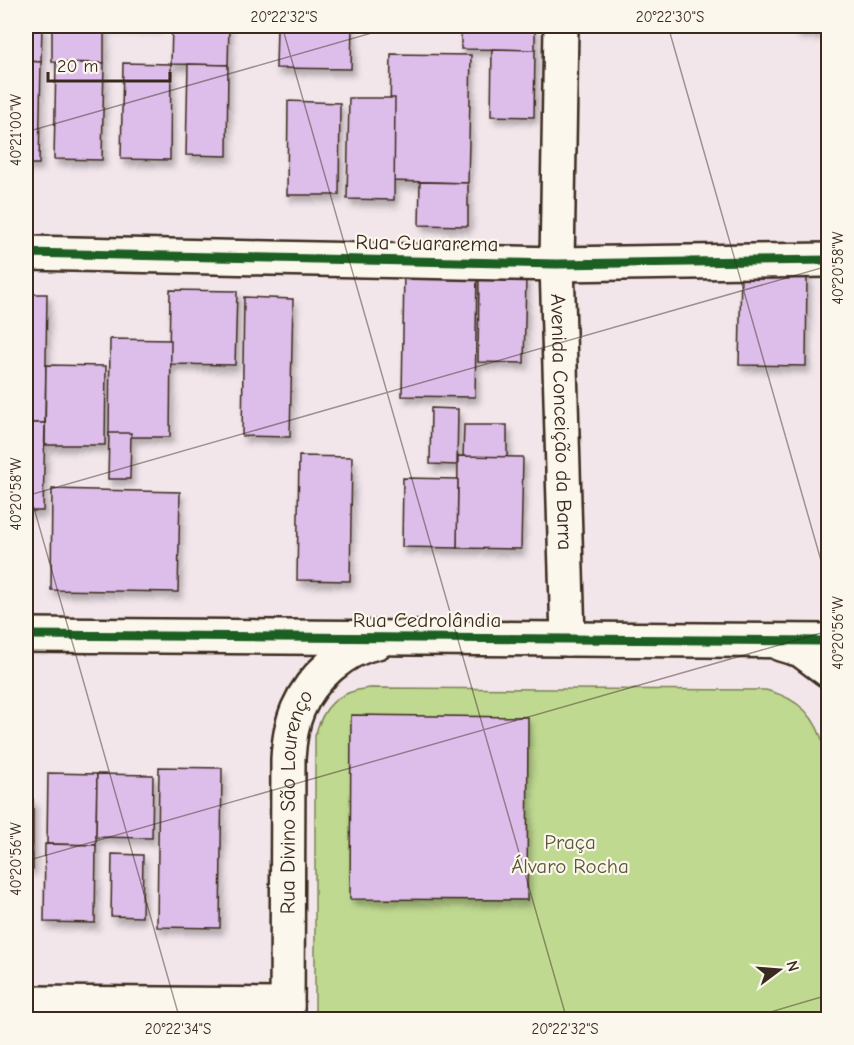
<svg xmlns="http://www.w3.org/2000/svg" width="854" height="1045" font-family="'Comic Neue',sans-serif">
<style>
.green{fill:#bfd990;stroke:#7d8257;stroke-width:1.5}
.building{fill:#ddbeea;stroke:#3b2a1e;stroke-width:1.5;filter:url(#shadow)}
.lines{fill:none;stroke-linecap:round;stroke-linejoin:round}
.street-casing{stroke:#3b2a1e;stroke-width:38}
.street{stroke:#fbf7ec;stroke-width:33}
.cycleway-casing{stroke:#fbf7ec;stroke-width:13}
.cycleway{stroke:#1b5e20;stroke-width:9}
.ticks{fill:none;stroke:#3b2a1e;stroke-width:1.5;stroke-opacity:0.45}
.labels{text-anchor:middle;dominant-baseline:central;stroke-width:4.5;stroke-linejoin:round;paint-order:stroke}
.street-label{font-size:21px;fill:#3b2a1e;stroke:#fbf7ec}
.park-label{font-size:21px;fill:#5c563a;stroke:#fbf7ec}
.neatline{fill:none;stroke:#3b2a1e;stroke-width:2}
.ticks-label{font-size:15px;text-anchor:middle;fill:#3b2a1e}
</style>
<defs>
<filter id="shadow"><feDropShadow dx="3.5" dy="6" stdDeviation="3" flood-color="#0004"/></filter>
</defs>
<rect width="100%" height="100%" fill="#f2e6eb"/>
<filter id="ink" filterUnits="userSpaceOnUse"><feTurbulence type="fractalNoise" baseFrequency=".0167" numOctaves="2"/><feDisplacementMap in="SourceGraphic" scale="12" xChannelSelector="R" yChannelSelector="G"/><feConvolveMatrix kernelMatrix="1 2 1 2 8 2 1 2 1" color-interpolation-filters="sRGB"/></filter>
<g filter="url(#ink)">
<!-- green -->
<path class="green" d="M370,688L766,690C800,699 816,716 825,749V1019L315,1020V736C323,706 338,691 370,688Z"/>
<!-- building -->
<g class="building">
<path d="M26,26H42L41,62L26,61Z"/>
<path d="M52,26L104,27V63L52,62Z"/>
<path d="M80,26H158V27Z"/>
<path d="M172,26H229L228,65L171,64Z"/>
<path d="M277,26H352L351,69L276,68Z"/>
<path d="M461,26H535V50L461,49Z"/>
<rect x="796" y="26" width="32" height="6"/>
<path d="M492,49L535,50L534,117L491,116Z"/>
<path d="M391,54L471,55L468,183L389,181Z"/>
<path d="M26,61L41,62L39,164H26Z"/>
<path d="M56,63H104L102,160L54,159Z"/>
<path d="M123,63L171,64L170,160L121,159Z"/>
<path d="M188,64L228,65L227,156L186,155Z"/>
<path d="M349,98H395L394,200L347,199Z"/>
<path d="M288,101L340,103L339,195H287Z"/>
<path d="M420,182L468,183V226L419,225Z"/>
<path d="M404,270L477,272L475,397L402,396Z"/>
<path d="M741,272L807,273L806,366L739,365Z"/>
<path d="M479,277L526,278L524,363L478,362Z"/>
<path d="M170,290L237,291L235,365L169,364Z"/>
<path d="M26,294H47L45,423H26Z"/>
<path d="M244,297L293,299L290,437L242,436Z"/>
<path d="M110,339L171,340L170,437H109Z"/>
<path d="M46,365L106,366L105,445H45Z"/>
<path d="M431,408L458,409L457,465L430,464Z"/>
<path d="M26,423H45L43,511H26Z"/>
<path d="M464,425H507V460L463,459Z"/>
<path d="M109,433H131L130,479H108Z"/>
<path d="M299,456L352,457L350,581L297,580Z"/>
<path d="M458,456L523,457L521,549L457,548Z"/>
<path d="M403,478L458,479L457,548L402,547Z"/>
<path d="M52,489L180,492L178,592L51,590Z"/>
<path d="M351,715L528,717L527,900L350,899Z"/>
<path d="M159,767L222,768L220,928L157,927Z"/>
<path d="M48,773L97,774L96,845L47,844Z"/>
<path d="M97,774L153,775L152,838L96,837Z"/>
<path d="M26,799H33V869L26,868Z"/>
<path d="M45,844L96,845L95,923L44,922Z"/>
<path d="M112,854L143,855L142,917L111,916Z"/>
</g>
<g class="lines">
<!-- street casing -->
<g class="street-casing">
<g id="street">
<path id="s1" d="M561,26L557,264L568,639"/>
<path d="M26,253L557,264L828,260"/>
<path d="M26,635L828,641"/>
<path d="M781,644L801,650L828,670"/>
<path d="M26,1003L287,1005"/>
<path id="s2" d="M287,1020L288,759C289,742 291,725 298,709C312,677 343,649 377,642"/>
</g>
</g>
<!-- street -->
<use href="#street" class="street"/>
<!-- cycleway casing -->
<g class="cycleway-casing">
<g id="cycleway">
<path d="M26,253L557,264L828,260"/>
<path d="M26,635L828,641"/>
</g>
</g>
<!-- cycleway -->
<use href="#cycleway" class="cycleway"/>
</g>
</g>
<!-- ticks -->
<path class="ticks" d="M282,26L567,1020M668,26L828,585M26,132L396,26M26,480L180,1020M26,496L828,266M26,861L828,631M743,1020L828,995"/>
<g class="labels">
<!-- street labels -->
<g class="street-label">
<text transform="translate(427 243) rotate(1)">Rua Guararema</text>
<text stroke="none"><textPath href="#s1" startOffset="396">Avenida Conceição da Barra</textPath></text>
<text x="427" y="620">Rua Cedrolândia</text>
<text stroke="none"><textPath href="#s2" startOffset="219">Rua Divino São Lourenço</textPath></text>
</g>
<!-- park labels -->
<g class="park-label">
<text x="570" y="842">Praça<tspan x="570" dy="24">Álvaro Rocha</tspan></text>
</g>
</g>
<!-- margin -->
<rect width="854" height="1045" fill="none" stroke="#fbf7ec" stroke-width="66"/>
<!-- north arrow -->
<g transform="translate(779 970) rotate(74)" stroke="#fbf7ec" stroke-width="4.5" paint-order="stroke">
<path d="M0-4.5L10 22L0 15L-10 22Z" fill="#3b2a1e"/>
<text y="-9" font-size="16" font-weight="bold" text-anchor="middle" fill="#3b2a1e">N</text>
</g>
<!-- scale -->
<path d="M48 72v9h122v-9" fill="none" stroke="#3b2a1e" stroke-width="3"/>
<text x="57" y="72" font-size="18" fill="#3b2a1e" stroke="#fbf7ec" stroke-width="4.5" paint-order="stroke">20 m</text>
<rect x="33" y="33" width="788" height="979" class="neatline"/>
<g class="ticks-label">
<text x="284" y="22">20°22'32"S</text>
<text x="670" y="22">20°22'30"S</text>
<text transform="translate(16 130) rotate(-90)" y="5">40°21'00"W</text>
<text transform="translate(838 268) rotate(-90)" y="5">40°20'58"W</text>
<text transform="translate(16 494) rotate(-90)" y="5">40°20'58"W</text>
<text transform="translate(838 633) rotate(-90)" y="5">40°20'56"W</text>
<text transform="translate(16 859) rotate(-90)" y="5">40°20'56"W</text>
<text x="178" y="1034">20°22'34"S</text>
<text x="565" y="1034">20°22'32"S</text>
</g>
</svg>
